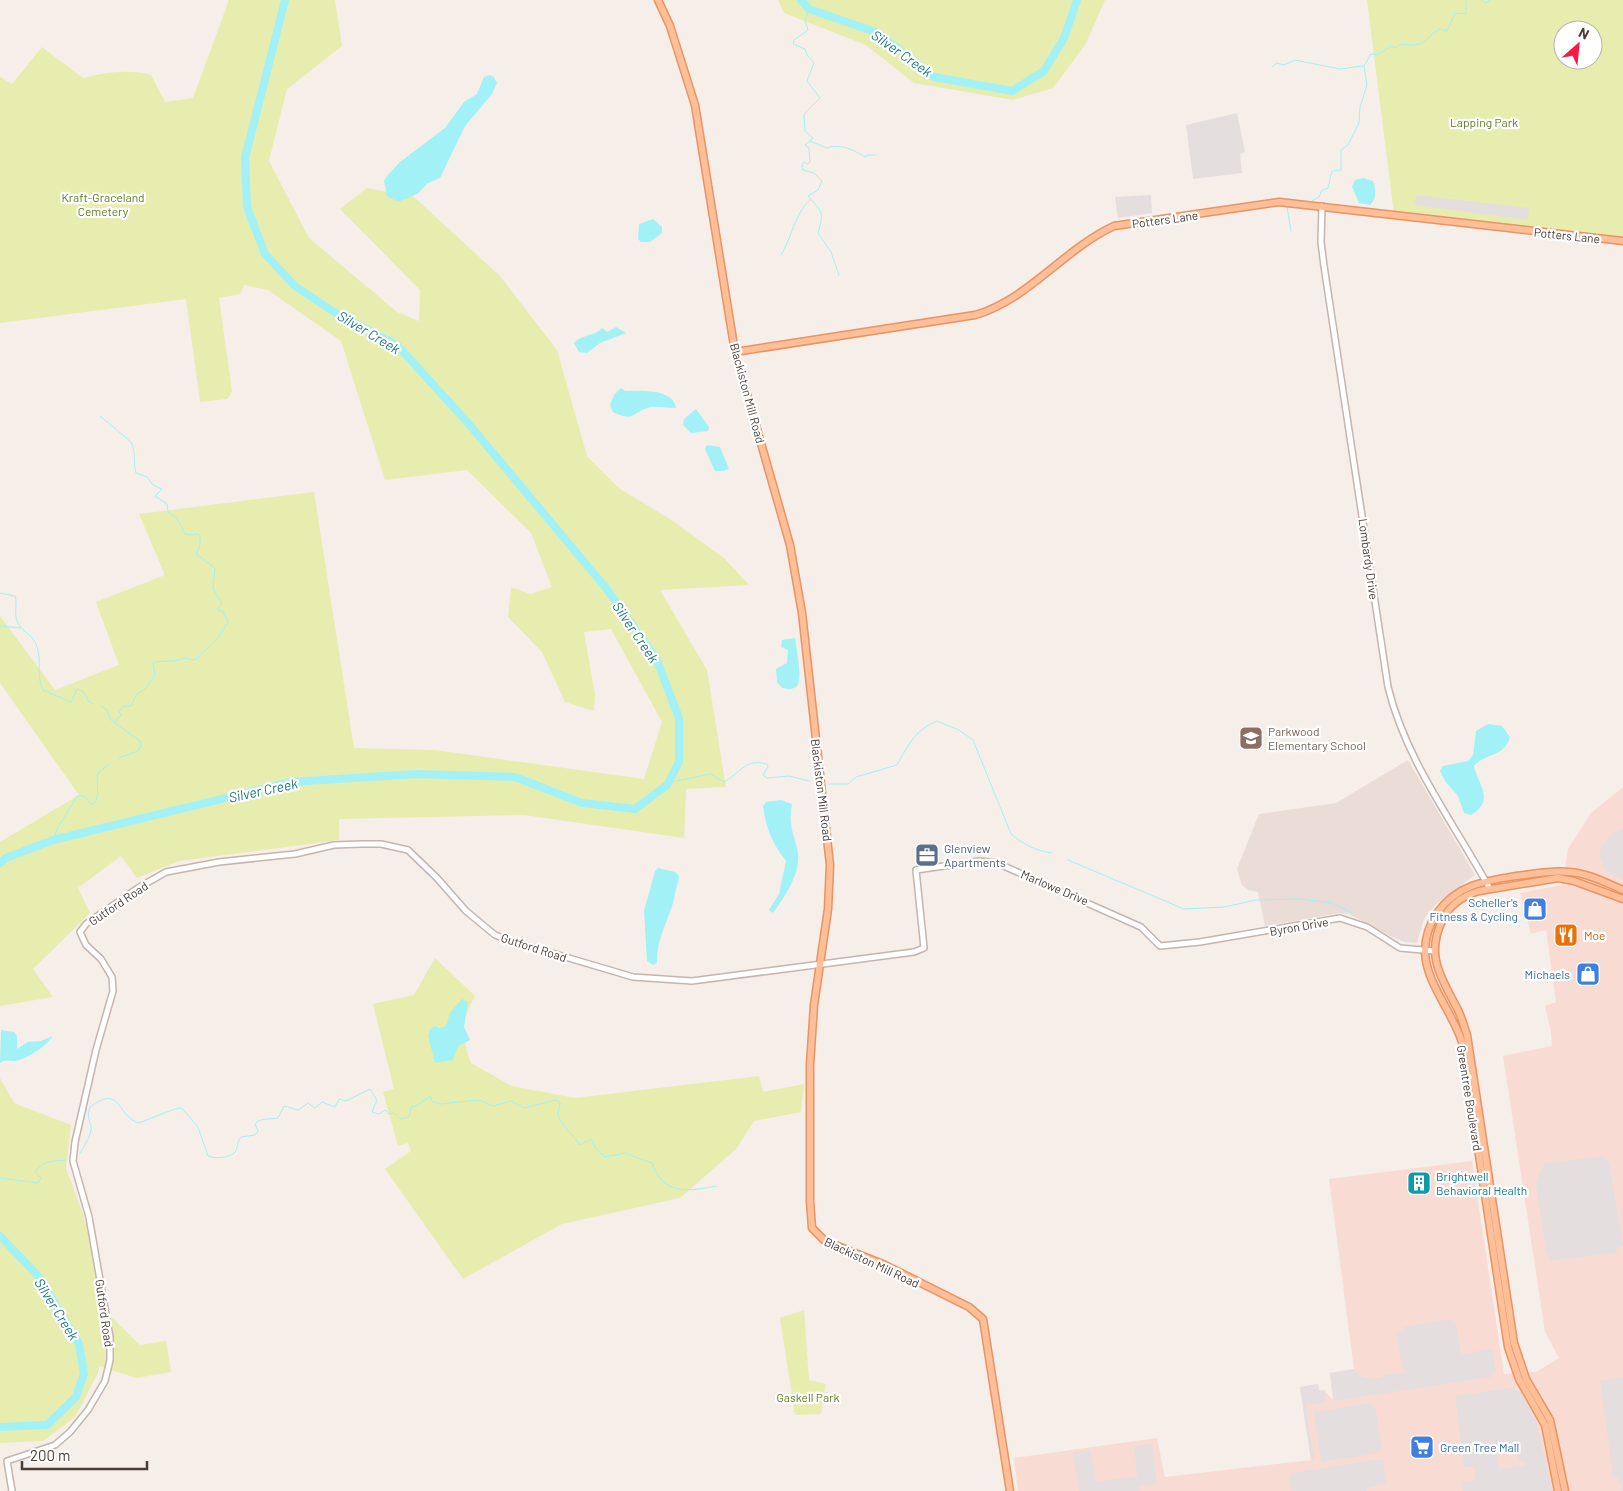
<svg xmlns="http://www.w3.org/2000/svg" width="1623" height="1491" font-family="Barlow,sans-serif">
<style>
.residential{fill:#eaddd7}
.commercial{fill:#f8dcd3}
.green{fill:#e6edaf;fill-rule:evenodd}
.parking{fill:#e4dfde;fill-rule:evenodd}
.water{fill:#a2f1f6}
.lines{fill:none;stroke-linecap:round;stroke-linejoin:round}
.stream{stroke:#a2f1f6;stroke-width:1}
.river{stroke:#a2f1f6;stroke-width:8}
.minor-casing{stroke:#c5b5ae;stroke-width:8}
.major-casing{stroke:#ed9260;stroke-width:9}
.minor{stroke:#fff;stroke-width:5}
.major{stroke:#ffbf99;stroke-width:6}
.labels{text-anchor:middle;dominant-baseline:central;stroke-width:4.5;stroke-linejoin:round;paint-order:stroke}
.park-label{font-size:12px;fill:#647c23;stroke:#fff}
.street-label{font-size:12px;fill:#4a3c37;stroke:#fff}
.education-label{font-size:12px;fill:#785e54;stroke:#fff;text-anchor:start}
.service-label{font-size:12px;fill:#4e5e75;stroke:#fff;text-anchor:start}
.shop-label{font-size:12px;fill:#366cbe;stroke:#fff;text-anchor:end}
.food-label{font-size:12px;fill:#c56008;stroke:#fff;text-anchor:start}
.culture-label{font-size:12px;fill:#0d838f;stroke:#fff;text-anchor:start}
.water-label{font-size:14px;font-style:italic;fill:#1f7b83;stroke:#fff}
</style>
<rect width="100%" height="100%" fill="#f6eee9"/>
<!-- residential -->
<path class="residential" d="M1408,760L1475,875L1436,904L1424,919L1417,943L1405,942L1390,936L1349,914L1340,913L1265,926L1258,892L1248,890L1242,885L1237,869L1259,814L1336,803Z"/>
<!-- commercial -->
<path class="commercial" d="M1623,787V1491H1018L1014,1458L1157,1438L1165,1477L1311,1460L1300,1387L1318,1384V1390H1324L1333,1400L1330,1373L1354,1369L1329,1179L1472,1161L1504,1374L1536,1372L1559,1358L1545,1332L1503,1056L1552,1046L1551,1032L1545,1006L1556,1002L1546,930L1531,934L1520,893L1562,885L1568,849L1591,813Z"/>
<!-- green -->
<g class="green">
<path d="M229,0H335L342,46L287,89L269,161L309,238L397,312L419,321L420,290L340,209L367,188L414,197L500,276L557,350L587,456L620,489L670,519L724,558L749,585L660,590L707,670L726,787L686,789L684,838L524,815L339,819V840L179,861L137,878L121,856L78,888L90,913L33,969L53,997L0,1006V842L79,795L0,683V616L55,690L119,665L96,602L165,575L139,514L314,492L354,748L435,750L644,779L662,722L611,629L584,632L595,695L594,711L565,702L542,652L508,617L511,587L530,594L552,587L531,533L467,470L385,480L341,341L268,290L244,285L240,294L219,298L232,392L227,399L200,402L186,299L0,323V77L12,84L42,47L83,78C106,72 128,69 151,75L165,102L193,98Z"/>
<path d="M778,0H1105L1085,45L1053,88L1013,100L914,83L866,45L784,13Z"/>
<path d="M1367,0H1623V239L1394,214ZM1563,30H1593V60H1563Z"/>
<path d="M435,958L475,996C460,1023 461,1034 471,1063L512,1086L575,1098L759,1076L763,1092L804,1084L801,1112L754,1121L736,1149L680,1198L562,1224L463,1279L385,1169L411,1151L408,1143L398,1146L383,1092L394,1089L373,1004L414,995Z"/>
<path d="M0,1078L14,1103L71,1125L66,1168L84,1217L106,1311L140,1345L166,1341L171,1372L136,1378L99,1366V1371L75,1417L43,1441L0,1443Z"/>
<path d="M804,1310L809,1380L826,1384L821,1414L795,1415L780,1318Z"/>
</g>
<!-- parking -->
<g class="parking">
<path d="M1237,113L1245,152L1240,154L1242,173L1193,179L1186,125Z"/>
<path d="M1151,195L1152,213L1118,218L1115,197Z"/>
<path d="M1416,195L1529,208L1528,220L1414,205Z"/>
<path d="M1623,829V879L1604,870L1599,853L1602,846L1613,833Z"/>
<path d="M1602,1156L1609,1162L1623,1245L1616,1249L1618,1252L1550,1261L1545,1245L1536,1186L1540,1170L1544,1167L1542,1164Z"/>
<path d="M1452,1319L1456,1323L1461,1352L1463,1354L1487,1349L1492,1350L1496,1372L1492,1373V1377L1334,1401L1330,1373L1354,1369V1373H1359V1376L1372,1379L1383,1377V1375L1406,1373L1407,1371L1403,1372L1396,1332L1404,1330L1403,1327Z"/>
<path d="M1623,1377V1491L1620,1489L1622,1486L1617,1477H1613L1600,1381Z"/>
<path d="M1318,1384L1319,1390H1324L1326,1402L1306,1405L1314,1459L1311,1460L1300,1387Z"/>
<path d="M1515,1387V1391L1518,1389L1524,1397L1536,1419L1552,1491H1463L1462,1482L1476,1480L1474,1467H1464L1455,1396ZM1521,1444L1522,1448L1518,1452L1519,1461L1524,1463L1525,1465L1499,1469L1496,1448Z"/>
<path d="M1371,1403L1376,1409L1381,1446L1380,1453L1321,1462L1314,1412Z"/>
<path d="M1152,1444L1157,1484L1139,1487V1491H1079L1073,1452L1090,1450L1096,1482L1137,1476L1134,1446Z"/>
<path d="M1375,1460H1383L1386,1483L1367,1488V1491H1291L1289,1477L1291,1473Z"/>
</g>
<!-- water -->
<g class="water">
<path d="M490,75L494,77L497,83L492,94L465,126L440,178L428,183L417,194L398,202L387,196L384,181L387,176L400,162L445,128L464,102L477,94L484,77Z"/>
<path d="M1363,178L1373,181C1376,189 1377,199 1370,205L1359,203L1352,187L1355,180Z"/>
<path d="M653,219L662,227V233L650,242H641L638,239L639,224Z"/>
<path d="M616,327L626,333L600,343L587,353L579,352L574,343C581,334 594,337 602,328L607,332Z"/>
<path d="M621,388L625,391C639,391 673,388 676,408C668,408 659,406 651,407C632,411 636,423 613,412L610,405L614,395Z"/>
<path d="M696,409L709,427L708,431L691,433L683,425L684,419Z"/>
<path d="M707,445L720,447L729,469L723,471H715L705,449Z"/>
<path d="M795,638C796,648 803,678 797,686C793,690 787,689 782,688L777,682L776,669L787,663L788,650L781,647L782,640Z"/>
<path d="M1488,724L1502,726L1510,737C1505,757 1485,753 1474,766C1478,785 1496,800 1471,815L1464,813L1458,796L1445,781L1440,771L1443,766L1468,761L1473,755L1476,731Z"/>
<path d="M781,800L792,804C788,827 794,832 798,853C801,873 784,898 773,913L769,910L779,894L786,861C772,843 766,828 763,806L766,802Z"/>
<path d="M658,868L675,872L679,876C677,885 675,894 673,903C667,923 656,941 657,963L653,965L647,961L644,911L655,871Z"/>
<path d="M462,999L468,1002L464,1027L470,1040L458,1046L453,1060L435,1063L428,1035L430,1029L435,1026L439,1028L446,1026L450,1013Z"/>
<path d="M1,1030L14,1032L17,1036V1049L28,1042L41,1041L53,1036C46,1046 28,1059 15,1061C9,1061 5,1059 0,1063Z"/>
</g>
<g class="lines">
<!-- stream -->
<g class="stream">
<path d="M1481,0L1485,3L1490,0"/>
<path d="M809,9L805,20L808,30L794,40L793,44L805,49L807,55L814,63L807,81L820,98L804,114L805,131L813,138L805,145L809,148L810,162L808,164L804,162L802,166L803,170L814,173L822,181L818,190L808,196C821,212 825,210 818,233L831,252L839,275"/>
<path d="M1272,67L1277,63L1284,65L1295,60L1340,69L1363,66"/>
<path d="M810,141L827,148C840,143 854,150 865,157L868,155H876"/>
<path d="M1312,201L1319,197L1322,190L1328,188L1332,171L1341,170V150L1348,145L1359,123L1360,107L1367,85L1364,66L1371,54L1378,55L1391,46L1396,48L1401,44C1428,48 1422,39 1440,29L1447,31L1455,13L1466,14V0"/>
<path d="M1291,231L1287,207L1307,209"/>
<path d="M781,255C792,238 794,214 810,200"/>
<path d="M100,416L131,442C136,450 133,462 136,473L147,477L153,485L162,489L155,496L167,504L168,512L177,518L185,534L190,535L198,534L200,537V545L196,554L215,568L213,588L222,604L218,608L219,611H223L228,622L217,639L195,660L184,658C173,664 162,659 153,663L155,675L145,689L137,694L131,706H124L119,712L121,715L115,722"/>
<path d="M0,593L15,596C18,604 13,613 18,623C23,633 34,635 37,647C42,661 36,677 43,690L71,702L77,689C84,691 86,694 88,701L94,704"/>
<path d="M0,626L21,628"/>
<path d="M101,706L107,710L111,720L140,741L141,746L138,751L119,758"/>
<path d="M668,783L710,774L724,782C742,772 745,758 767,764L768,767L763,775L767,778L789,776L809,781"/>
<path d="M829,784H848L856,777L897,765C908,745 916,729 937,721L959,730L973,740L1011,834C1023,844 1036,851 1052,853"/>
<path d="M53,840L58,827L77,796H84L92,805C102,798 95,784 98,773L108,765"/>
<path d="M1068,860L1184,909L1224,907L1256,900L1301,899L1332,903L1352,913"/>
<path d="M80,1153C84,1147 92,1134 91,1127C89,1118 87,1116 90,1107C121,1084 116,1114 138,1123C149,1120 175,1107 182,1108L198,1127L208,1156C214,1159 231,1158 235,1152C238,1148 237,1141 241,1137L255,1135L258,1131L255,1124C261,1117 270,1120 278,1118L284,1106L298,1110L308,1103L315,1108L322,1102L335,1107L339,1099L346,1101L370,1089L377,1100L372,1112L379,1114L385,1110L389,1114L394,1113L400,1119L409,1117L411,1107L416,1106L430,1096L432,1101L440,1104L479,1100L493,1106L511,1101L524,1108L556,1100L560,1103C560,1108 558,1111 558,1115C561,1126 574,1135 580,1145L591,1139L596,1149L605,1157L626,1153C634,1158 643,1159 652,1163C663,1195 687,1192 716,1186"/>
<path d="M0,1178L38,1183L41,1178L35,1172C40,1161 54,1161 66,1160"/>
</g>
<!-- river -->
<g class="river">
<path d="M801,0L809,9L878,33L934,77L1012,91L1044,71L1064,38L1077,0"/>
<path d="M0,863L6,858L53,840L291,782L416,774L515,777L582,803L635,809L667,785L679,762V718L656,658L606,588L468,423L398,346L334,312L295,286L265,254L247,207L245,158L285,0"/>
<path d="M0,1236L40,1278L79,1344L84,1374L76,1397L47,1425L0,1427"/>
</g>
<!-- minor casing -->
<g class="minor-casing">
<g id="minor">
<path d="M1322,206L1321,242L1324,266L1388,687C1406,761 1454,823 1490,889"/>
<path d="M12,1491L7,1461L55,1445L70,1432L88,1410L105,1381L110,1360V1337L89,1217L73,1161L75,1142L96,1050L113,991L112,977L101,959L86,945L80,932L86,924L138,888L166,872L219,862L295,854L334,845L361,844H381L408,850L437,878L466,911L495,935L508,940L633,977L692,981L914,952L924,948L916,870L979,861L997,863L1141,927L1160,946L1200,942L1340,918L1367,927L1400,948L1434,951"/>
</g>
</g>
<!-- major casing -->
<g class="major-casing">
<g id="major">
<path d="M658,0L670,26L695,105L735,352L790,545L802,613L830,865L828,909L814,1005L810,1065V1201L812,1228L825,1241L885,1265L969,1307L983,1319L1010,1491"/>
<path d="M735,352L975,315C1028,300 1064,249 1114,226L1279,202L1623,241"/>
<path d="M1558,1491L1545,1425L1519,1379L1508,1347L1462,1042C1452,1011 1426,983 1425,952C1425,937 1429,925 1437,913C1457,885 1484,881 1516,876C1534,874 1552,870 1569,872C1588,873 1606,883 1623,890"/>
<path d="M1565,1491L1550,1420L1526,1379L1514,1343L1467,1035C1464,1027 1462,1018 1458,1010C1442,979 1425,956 1442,921C1449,905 1463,896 1479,891L1558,878L1574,881L1623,899"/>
</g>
</g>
<!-- minor -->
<use href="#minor" class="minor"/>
<!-- major -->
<use href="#major" class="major"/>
</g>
<!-- icons -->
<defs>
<g id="school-square" transform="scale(1.25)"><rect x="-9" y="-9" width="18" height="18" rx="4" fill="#8d6e63" stroke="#fff"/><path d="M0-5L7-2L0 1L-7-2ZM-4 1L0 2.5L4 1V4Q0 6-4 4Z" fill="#fff"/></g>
<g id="office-square" transform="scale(1.25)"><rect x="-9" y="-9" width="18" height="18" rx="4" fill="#5c6f8a" stroke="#fff"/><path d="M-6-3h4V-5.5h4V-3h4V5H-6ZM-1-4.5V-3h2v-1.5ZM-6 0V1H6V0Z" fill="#fff"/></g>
<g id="shop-square" transform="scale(1.25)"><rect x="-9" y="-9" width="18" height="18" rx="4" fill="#3f7fe0" stroke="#fff"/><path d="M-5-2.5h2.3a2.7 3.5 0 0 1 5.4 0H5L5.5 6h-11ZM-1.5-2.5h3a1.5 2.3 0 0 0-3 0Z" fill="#fff"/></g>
<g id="restaurant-square" transform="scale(1.25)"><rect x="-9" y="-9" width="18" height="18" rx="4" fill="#e8710a" stroke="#fff"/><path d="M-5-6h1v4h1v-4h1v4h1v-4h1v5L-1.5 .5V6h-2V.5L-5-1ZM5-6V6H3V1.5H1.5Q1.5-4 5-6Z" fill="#fff"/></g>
<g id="building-square" transform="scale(1.25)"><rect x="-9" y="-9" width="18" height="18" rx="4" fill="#0f9aa8" stroke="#fff"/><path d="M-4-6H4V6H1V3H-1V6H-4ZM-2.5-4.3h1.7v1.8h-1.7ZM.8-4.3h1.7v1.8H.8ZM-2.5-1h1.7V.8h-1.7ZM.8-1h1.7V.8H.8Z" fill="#fff"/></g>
<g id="supermarket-square" transform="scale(1.25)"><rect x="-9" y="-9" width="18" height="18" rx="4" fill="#3f7fe0" stroke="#fff"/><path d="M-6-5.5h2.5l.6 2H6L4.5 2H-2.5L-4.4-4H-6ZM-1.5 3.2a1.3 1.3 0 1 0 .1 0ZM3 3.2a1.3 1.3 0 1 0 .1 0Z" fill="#fff"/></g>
</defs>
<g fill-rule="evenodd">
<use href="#school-square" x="1251" y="738"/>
<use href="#office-square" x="927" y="855"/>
<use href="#shop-square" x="1535" y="909"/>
<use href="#restaurant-square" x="1566" y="935"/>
<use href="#shop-square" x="1588" y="974"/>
<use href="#building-square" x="1419" y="1183"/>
<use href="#supermarket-square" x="1422" y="1447"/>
</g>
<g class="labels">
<!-- park labels -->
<g class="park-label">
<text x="1484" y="122">Lapping Park</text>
<text x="103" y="197">Kraft-Graceland<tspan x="103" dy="14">Cemetery</tspan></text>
<text x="808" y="1397">Gaskell Park</text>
</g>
<!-- street labels -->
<g class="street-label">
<text transform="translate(1165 219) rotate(-8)">Potters Lane</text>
<text transform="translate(1567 235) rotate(6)">Potters Lane</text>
<text transform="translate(748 393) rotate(75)">Blackiston Mill Road</text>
<text transform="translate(1369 559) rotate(82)">Lombardy Drive</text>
<text transform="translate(822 790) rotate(83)">Blackiston Mill Road</text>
<text transform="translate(1055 887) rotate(23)">Marlowe Drive</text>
<text transform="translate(118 903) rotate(-34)">Gutford Road</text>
<text transform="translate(1299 926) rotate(-10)">Byron Drive</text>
<text transform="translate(534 947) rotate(18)">Gutford Road</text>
<text transform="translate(1470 1098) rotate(81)">Greentree Boulevard</text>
<text transform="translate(872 1262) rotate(25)">Blackiston Mill Road</text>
<text transform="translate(105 1313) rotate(82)">Gutford Road</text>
</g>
<!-- education labels -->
<g class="education-label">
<text x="1268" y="731">Parkwood<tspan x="1268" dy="14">Elementary School</tspan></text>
</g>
<!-- service labels -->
<g class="service-label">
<text x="944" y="848">Glenview<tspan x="944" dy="14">Apartments</tspan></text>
</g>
<!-- shop labels -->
<g class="shop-label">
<text x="1518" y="902">Scheller's<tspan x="1518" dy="14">Fitness &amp; Cycling</tspan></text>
<text x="1570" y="974">Michaels</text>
<text x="1440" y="1447" text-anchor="start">Green Tree Mall</text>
</g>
<!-- food labels -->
<g class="food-label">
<text x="1584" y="935">Moe</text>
</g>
<!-- culture labels -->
<g class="culture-label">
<text x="1436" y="1176">Brightwell<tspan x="1436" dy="14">Behavioral Health</tspan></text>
</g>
<!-- water labels -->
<g class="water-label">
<text transform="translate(902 53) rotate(35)">Silver Creek</text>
<text transform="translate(369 332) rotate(31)">Silver Creek</text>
<text transform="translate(636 632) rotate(56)">Silver Creek</text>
<text transform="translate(263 790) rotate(-12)">Silver Creek</text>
<text transform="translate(57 1309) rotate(58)">Silver Creek</text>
</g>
</g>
<!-- north arrow -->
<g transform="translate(1578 45) rotate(27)"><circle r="24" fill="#ffffff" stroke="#b7b1af"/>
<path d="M0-4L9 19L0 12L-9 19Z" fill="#ff1744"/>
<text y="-8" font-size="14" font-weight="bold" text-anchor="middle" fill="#4a3c37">N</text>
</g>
<!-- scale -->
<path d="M22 1461v8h125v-8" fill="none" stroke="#4a3c37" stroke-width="2.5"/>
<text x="30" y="1461" font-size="15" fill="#4a3c37" stroke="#ffffff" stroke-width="4" paint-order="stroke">200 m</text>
</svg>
